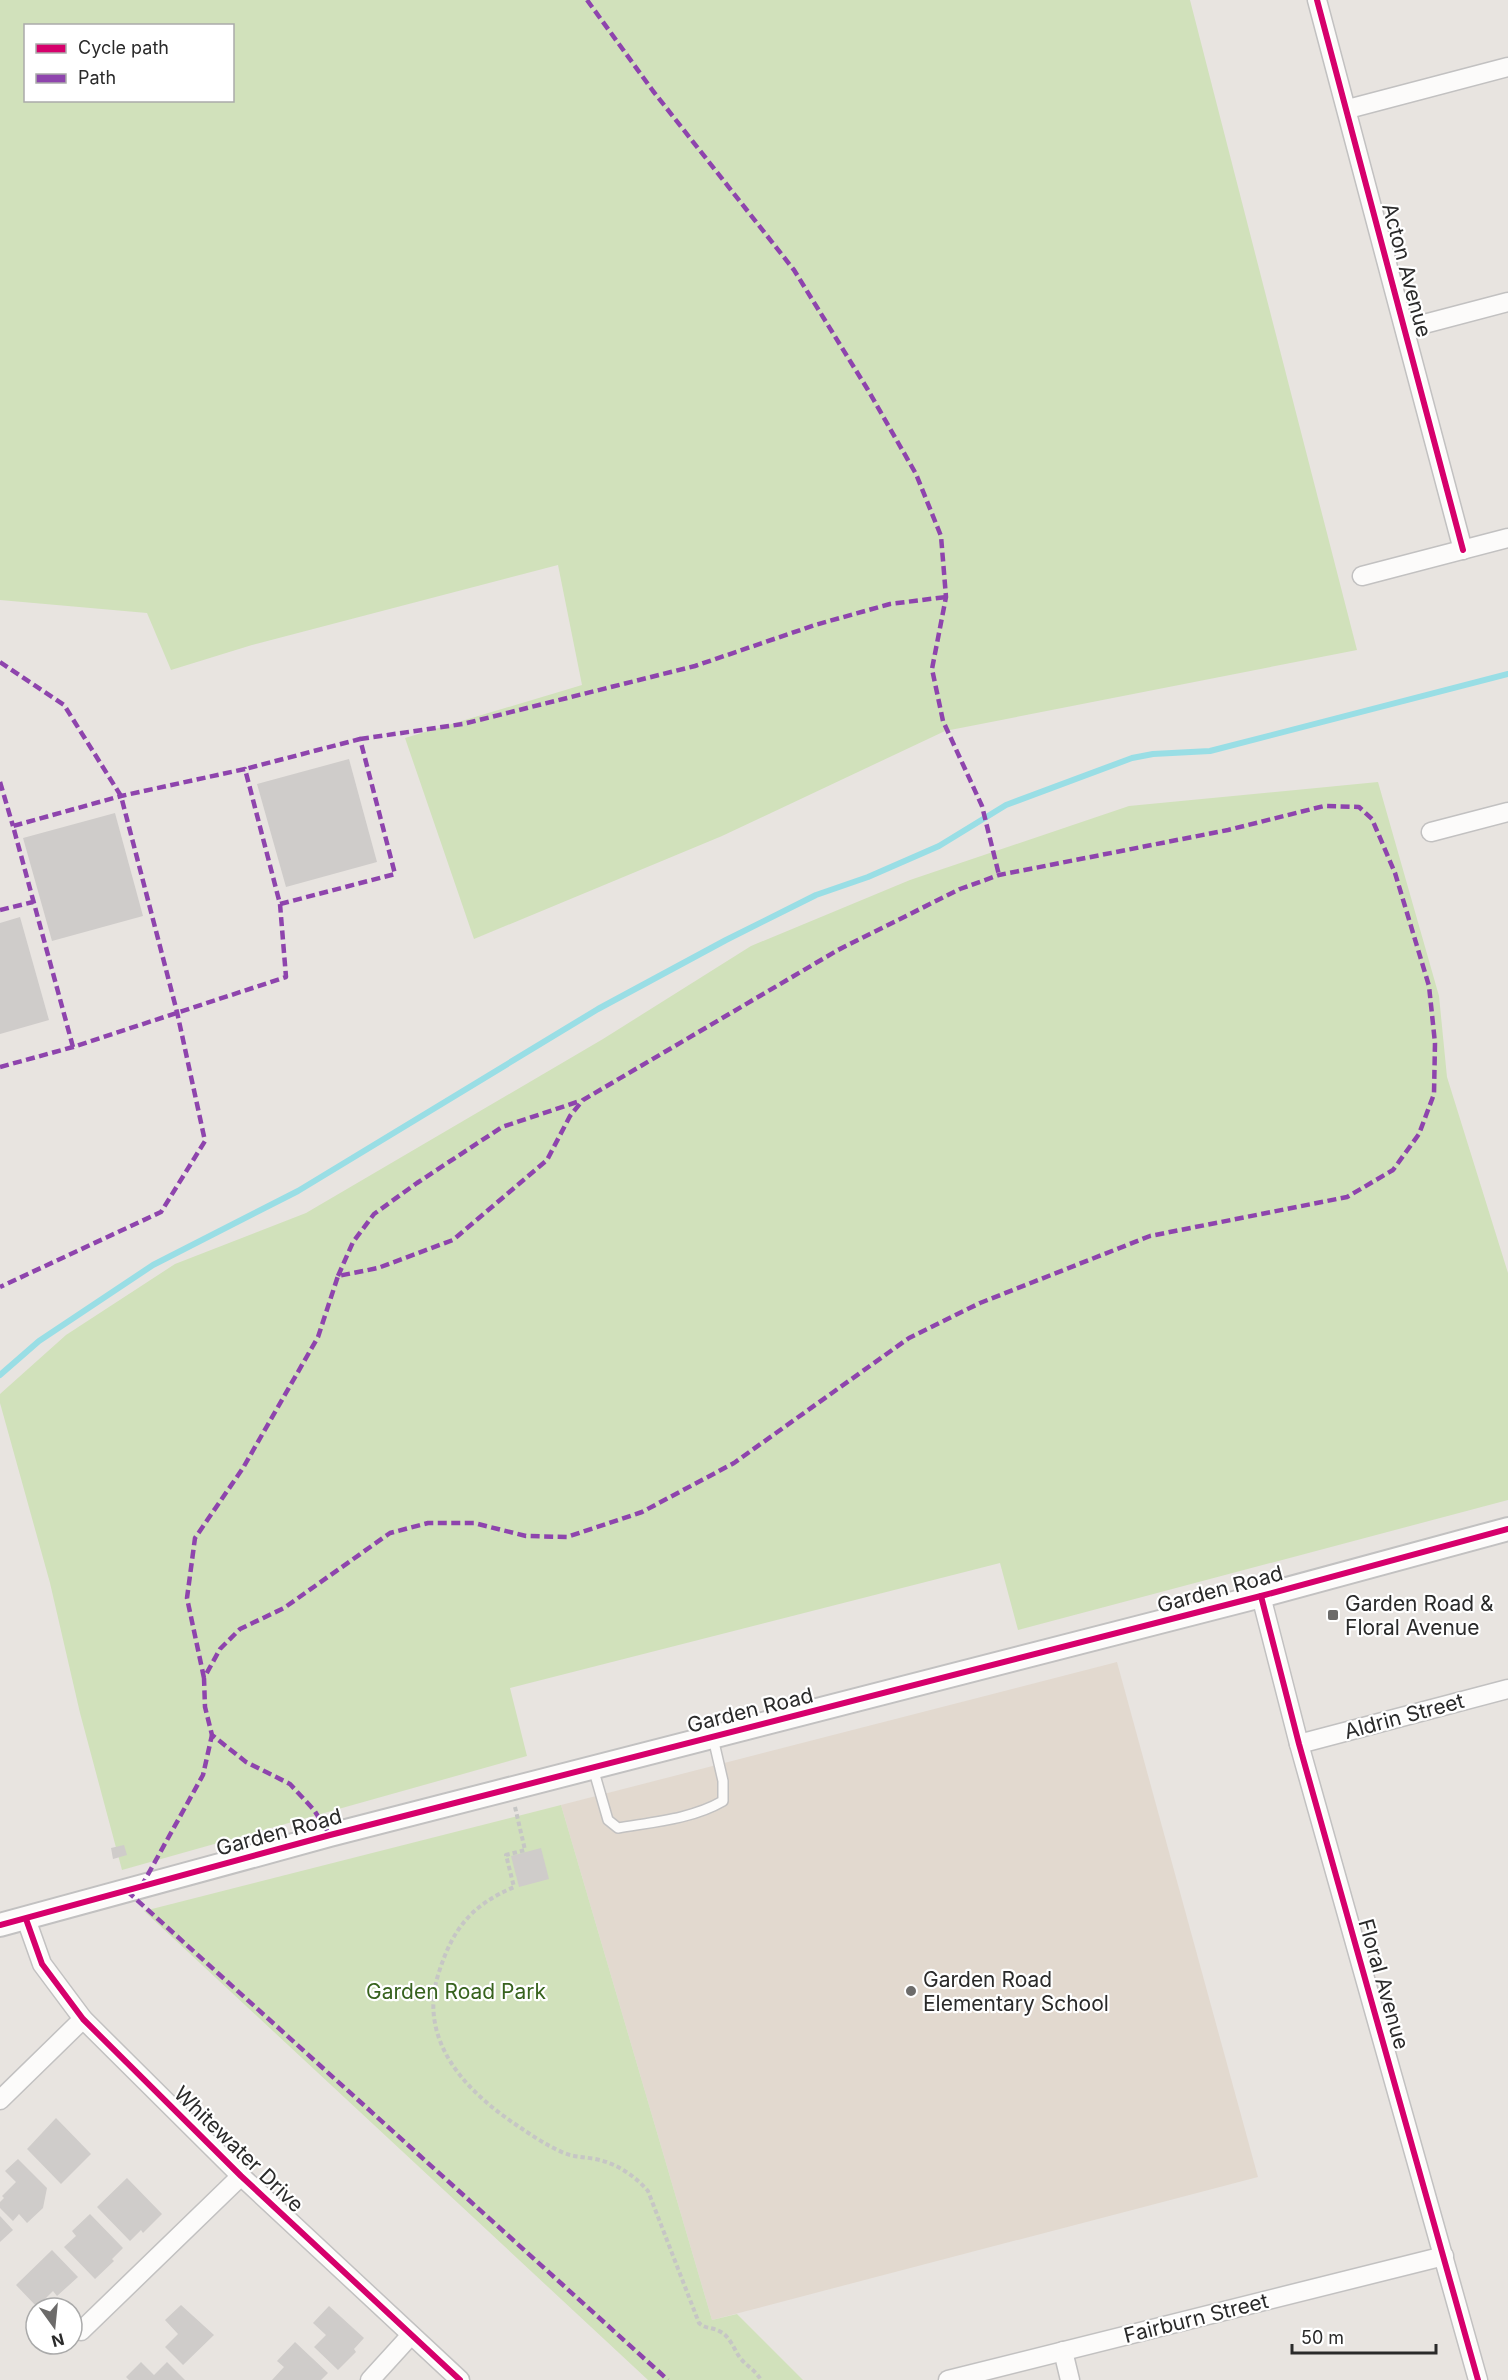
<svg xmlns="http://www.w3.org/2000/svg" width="1508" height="2380" font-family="Inter,sans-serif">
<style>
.education{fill:#e2d9cf}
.green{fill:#d1e1bb;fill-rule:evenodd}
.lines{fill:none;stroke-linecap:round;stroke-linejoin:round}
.stream{stroke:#99dee5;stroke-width:6}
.building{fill:#cfccca}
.service-casing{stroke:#c2c1c1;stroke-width:12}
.minor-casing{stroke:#c2c1c1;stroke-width:21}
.tertiary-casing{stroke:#c2c1c1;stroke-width:26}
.path{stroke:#c6c6c5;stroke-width:4;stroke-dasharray:4.5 3;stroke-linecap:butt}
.service{stroke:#fcfbfa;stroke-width:9}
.minor{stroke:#fcfbfa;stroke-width:18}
.tertiary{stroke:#fcfbfa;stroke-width:22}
.quiet{stroke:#8e44ad;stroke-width:4.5;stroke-dasharray:9 4.5;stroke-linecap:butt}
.cycleway-casing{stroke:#fff;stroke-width:10}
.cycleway{stroke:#d6006c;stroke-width:6}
.poi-dot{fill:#6c6b6a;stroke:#fff;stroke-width:2}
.labels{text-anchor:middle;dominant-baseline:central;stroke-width:4.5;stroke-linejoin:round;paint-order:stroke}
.street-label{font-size:21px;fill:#2a2a2a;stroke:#fff}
.poi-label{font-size:21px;fill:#2a2a2a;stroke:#fff;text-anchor:start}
.park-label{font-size:21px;fill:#38631f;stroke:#fff}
</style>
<rect width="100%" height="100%" fill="#e8e4e0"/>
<!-- education -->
<path class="education" d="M1117,1662L1258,2177L712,2320L561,1805Z"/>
<!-- green -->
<g class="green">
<path d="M0,0H1190L1357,650L945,731L722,836L474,939L405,738L582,685L558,565L252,645L171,670L147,613L0,600ZM26,26H232V100H26Z"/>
<path d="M1378,782L1439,996L1447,1077L1508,1273V1500L1018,1630L1000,1563L510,1688L527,1756L122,1870L80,1713L50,1583L0,1403V1394L66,1335L175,1264L306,1213L603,1039L751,946L910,880L1129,806Z"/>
<path d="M561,1805L712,2320L737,2314L803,2380H648L144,1911Z"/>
</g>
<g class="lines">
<!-- stream -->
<path class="stream" d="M0,1375L39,1341L153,1265L298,1191L598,1009L726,940L816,895L868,877L939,846L1006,805L1132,758L1153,754L1210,751L1508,674"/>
</g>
<!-- building -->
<g class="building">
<path d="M349,759L377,862L286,887L257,784Z"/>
<path d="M115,813L143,916L52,941L23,838Z"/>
<path d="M20,917L49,1020L0,1034V923Z"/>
<path d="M124,1845L127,1855L113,1859L111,1848Z"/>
<path d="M541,1848L549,1879L519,1887L511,1856Z"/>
<path d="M56,2118L91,2154L61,2184L27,2149Z"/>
<path d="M18,2159L47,2188L43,2208L27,2223L19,2214L13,2221L0,2208V2202L4,2198L2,2196L16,2182L5,2171Z"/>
<path d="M127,2178L162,2214L143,2233L141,2230L130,2241L97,2207Z"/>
<path d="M90,2214L123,2248L112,2259L114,2261L95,2279L64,2247L76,2236L72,2231Z"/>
<path d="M0,2216L13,2230L0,2242Z"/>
<path d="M52,2250L78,2277L57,2296L53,2291L37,2307L16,2285Z"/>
<path d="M181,2305L214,2335L183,2365L165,2347L178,2334L165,2320Z"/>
<path d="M329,2306L364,2338L354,2349L356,2352L338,2370L314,2347L326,2335L313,2323Z"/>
<path d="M295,2342L328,2373L321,2380H272L284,2367L277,2361Z"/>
<path d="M141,2362L154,2375L167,2362L185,2380H129L126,2377Z"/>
</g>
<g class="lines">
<!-- service casing -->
<g class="service-casing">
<path id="service" d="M593,1768L608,1820L618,1828C653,1822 692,1819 723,1801V1781L713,1738"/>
</g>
<!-- minor casing -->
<g class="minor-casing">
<g id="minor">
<path d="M1317,0L1463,550"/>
<path d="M1348,109L1508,67"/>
<path d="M1405,329L1508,302"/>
<path d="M1362,576L1508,538"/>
<path d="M1431,832L1508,812"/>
<path d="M1261,1596L1299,1744L1478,2380"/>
<path d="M1299,1744L1508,1689"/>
<path d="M26,1919L42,1964L83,2019L241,2176L460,2380"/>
<path d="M0,2100L83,2019"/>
<path d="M81,2331L241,2176"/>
<path d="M1063,2351L1070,2380"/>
<path d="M370,2380L411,2335"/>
<path d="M948,2380L1444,2256"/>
</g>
</g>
<!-- tertiary casing -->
<g class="tertiary-casing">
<path id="tertiary" d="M0,1925L330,1835L1261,1596L1508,1529"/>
</g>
<!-- path -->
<path class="path" d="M515,1807L525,1850L506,1855L514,1887C472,1905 453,1928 439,1972C416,2041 467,2093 521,2128C534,2137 548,2146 564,2153C574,2157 584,2157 595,2159C616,2163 634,2175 648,2191L699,2323C705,2329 713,2327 721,2332C731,2338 734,2350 741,2359C748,2367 756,2371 761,2380"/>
<!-- service -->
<use href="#service" class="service"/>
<!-- minor -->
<use href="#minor" class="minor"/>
<!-- tertiary -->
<use href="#tertiary" class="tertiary"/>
<!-- quiet -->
<g class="quiet">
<path d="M587,0L653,91L794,270L868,390L916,474L941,536L946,597L932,669L943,721L982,806L999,875"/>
<path d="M0,662L64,705L121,796L177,1012L205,1141L161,1212L0,1287"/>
<path d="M360,739L463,724L695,666L815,625L890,604L946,597"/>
<path d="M0,782L13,826"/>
<path d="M0,910L33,902"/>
<path d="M73,1047L13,826L121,796L245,769L280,904L395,874L360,739L245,769"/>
<path d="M0,1067L73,1047L286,977L280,904"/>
<path d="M338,1276L353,1242L374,1214L417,1183L502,1127L580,1101"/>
<path d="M204,1678L187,1598L195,1538L243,1468L318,1337L338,1276L378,1268L453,1240L547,1160L570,1116L583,1100L838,950L960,889L999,875L1228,830L1324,806L1359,807L1372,819L1395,873L1429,986L1435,1043L1434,1094L1419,1134L1393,1170L1347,1197L1150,1236L980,1303L909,1338L734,1463L642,1512L567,1537L526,1536L474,1523H428L390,1533L284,1608L240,1629L220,1649L204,1678L205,1707L212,1735L246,1762L290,1784L314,1810L330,1835"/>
<path d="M141,1887L203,1775L212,1735"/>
<path d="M127,1891L668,2380"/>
</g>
<!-- cycleway casing -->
<g class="cycleway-casing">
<g id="cycleway">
<path d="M1317,0L1463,550"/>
<path d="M1261,1596L1299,1744L1478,2380"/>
<path d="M26,1919L42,1964L83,2019L241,2176L460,2380"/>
<path d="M0,1925L330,1835L1261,1596L1508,1529"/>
</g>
</g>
<!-- cycleway -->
<use href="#cycleway" class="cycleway"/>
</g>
<!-- markers -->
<g class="poi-dot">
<rect x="1327" y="1609" width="12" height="12" rx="3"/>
<circle cx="911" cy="1991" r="6"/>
</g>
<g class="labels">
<!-- street labels -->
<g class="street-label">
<text transform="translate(1407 270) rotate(75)">Acton Avenue</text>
<text transform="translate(1220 1589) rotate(-15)">Garden Road</text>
<text transform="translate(750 1710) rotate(-14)">Garden Road</text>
<text transform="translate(1404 1716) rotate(-15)">Aldrin Street</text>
<text transform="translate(279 1832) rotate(-15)">Garden Road</text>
<text transform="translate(1384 1984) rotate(74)">Floral Avenue</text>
<text transform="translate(239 2149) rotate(44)">Whitewater Drive</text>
<text transform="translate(1196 2318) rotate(-14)">Fairburn Street</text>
</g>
<!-- poi labels -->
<g class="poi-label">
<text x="1345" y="1603">Garden Road &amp;<tspan x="1345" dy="24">Floral Avenue</tspan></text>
<text x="923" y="1979">Garden Road<tspan x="923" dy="24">Elementary School</tspan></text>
</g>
<!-- park labels -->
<g class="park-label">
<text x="456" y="1991">Garden Road Park</text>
</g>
</g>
<!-- legend -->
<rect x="24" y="24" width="210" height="78" fill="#ffffff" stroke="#aaaaaa" stroke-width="1.5"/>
<rect x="36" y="44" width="30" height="9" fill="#d6006c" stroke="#aaaaaa" stroke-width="1.5"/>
<text x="78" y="54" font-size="18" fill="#2a2a2a">Cycle path</text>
<rect x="36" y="74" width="30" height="9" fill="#8e44ad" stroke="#aaaaaa" stroke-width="1.5"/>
<text x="78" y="84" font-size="18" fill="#2a2a2a">Path</text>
<!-- north arrow -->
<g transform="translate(54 2326) rotate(165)"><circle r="28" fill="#ffffff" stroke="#aaaaaa" stroke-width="1.5"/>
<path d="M0-4.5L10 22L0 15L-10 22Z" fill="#6c6b6a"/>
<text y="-9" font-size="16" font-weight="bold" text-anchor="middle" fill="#2a2a2a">N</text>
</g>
<!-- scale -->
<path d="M1292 2344v9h144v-9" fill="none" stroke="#2a2a2a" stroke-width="3"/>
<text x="1301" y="2344" font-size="18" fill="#2a2a2a" stroke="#ffffff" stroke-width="4.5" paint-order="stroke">50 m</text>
</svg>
